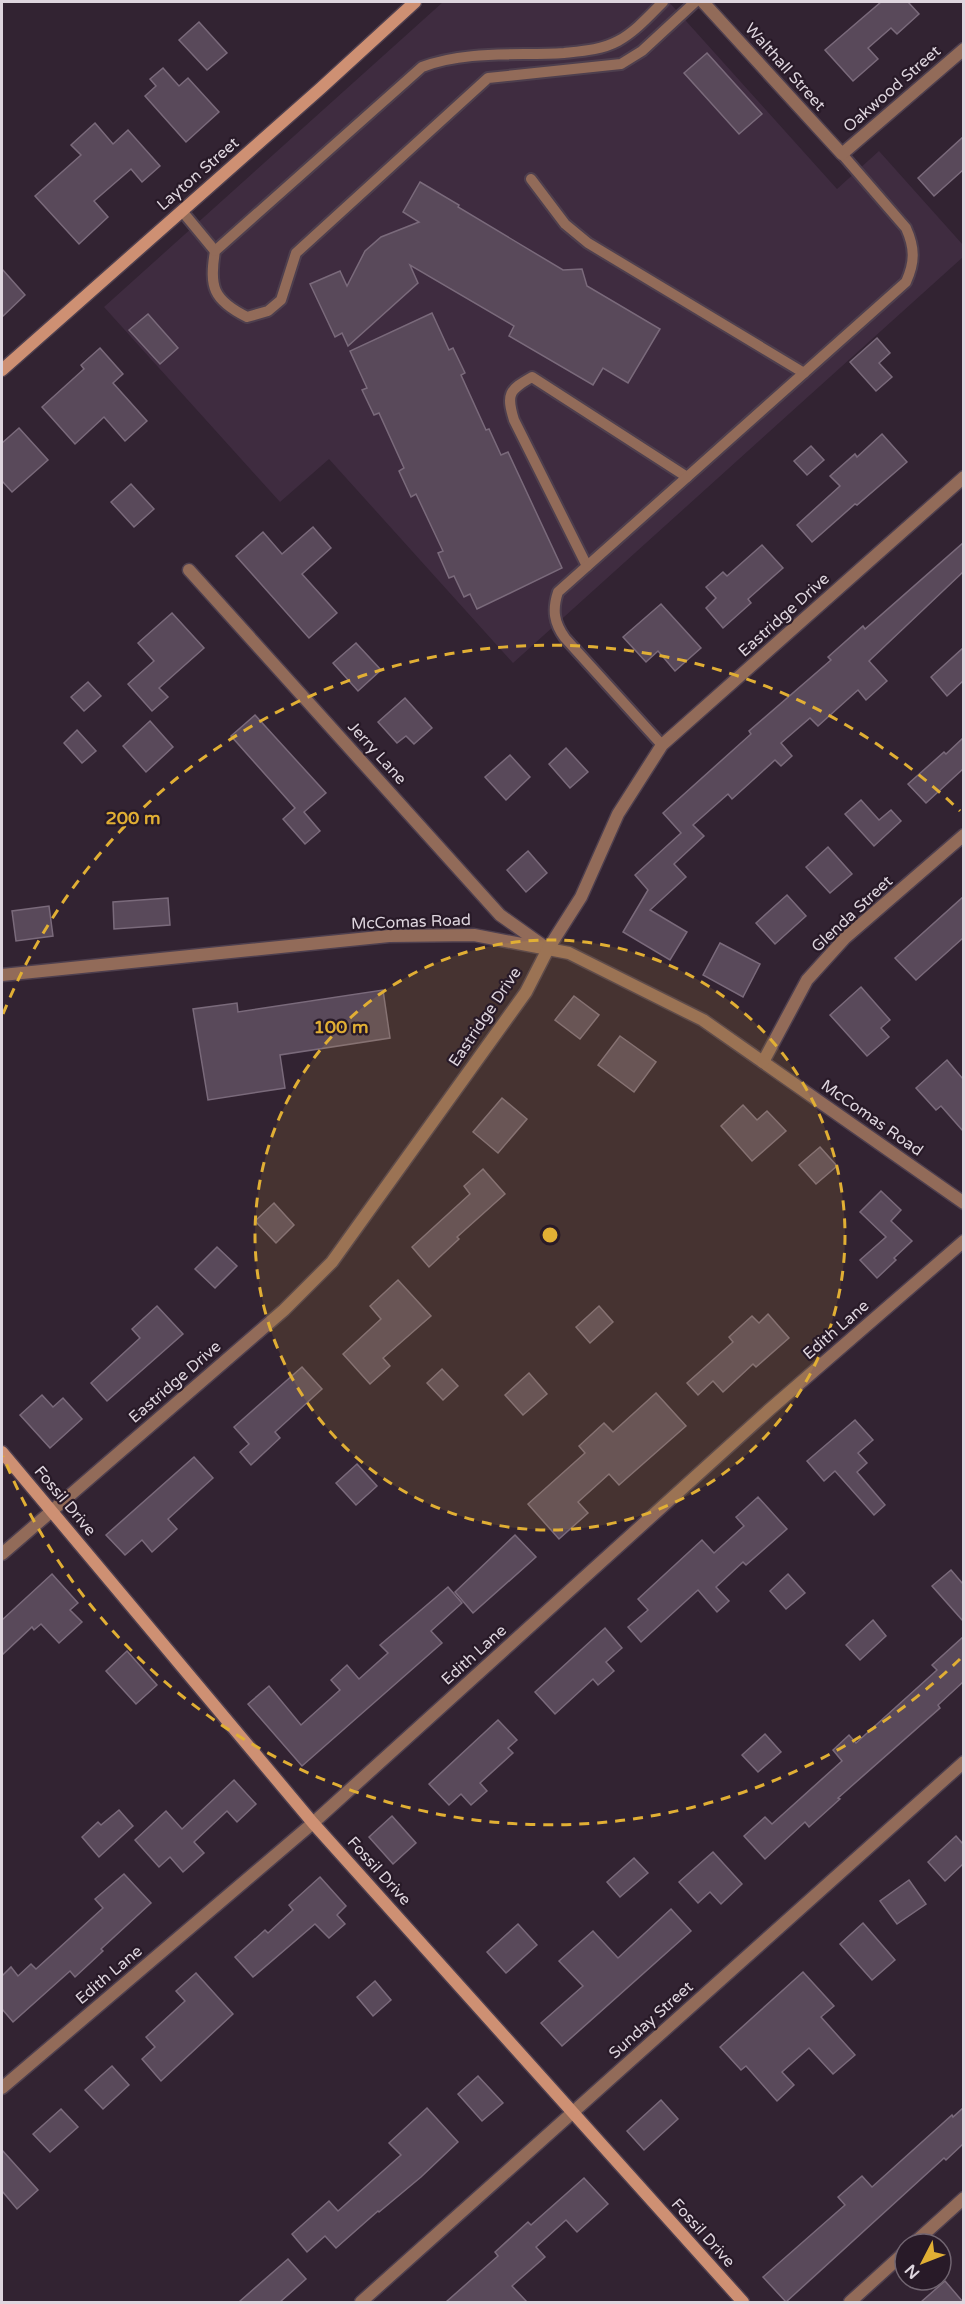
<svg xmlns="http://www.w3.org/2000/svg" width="965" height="2304" font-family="'Varela Round',sans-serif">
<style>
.built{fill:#3f2c40}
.building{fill:#59495a;stroke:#7a6a7b;stroke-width:1.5}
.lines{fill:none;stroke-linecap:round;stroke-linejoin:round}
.lane-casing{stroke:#4e3f4e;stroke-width:14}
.street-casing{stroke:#4e3f4e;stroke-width:15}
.secondary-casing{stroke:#4e3f4e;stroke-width:15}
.lane{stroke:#926b59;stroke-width:10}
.street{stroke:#926b59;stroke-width:12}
.secondary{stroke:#ce9073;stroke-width:12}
.ring{fill:none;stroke:#e1af34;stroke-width:3;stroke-dasharray:10 8}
.labels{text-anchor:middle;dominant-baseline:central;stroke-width:4.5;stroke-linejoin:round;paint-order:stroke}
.street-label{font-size:16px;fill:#ded5de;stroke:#281a28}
.centre{fill:#e1af34;stroke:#281a28;stroke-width:3}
.ring-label{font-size:18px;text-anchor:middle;font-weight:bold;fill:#e1af34;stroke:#281a28;stroke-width:4.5;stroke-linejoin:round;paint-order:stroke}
</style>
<rect width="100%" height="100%" fill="#322332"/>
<!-- built -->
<path class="built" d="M443,2H669L837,189L879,151L963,245V257L513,663L329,459L280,502L104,307Z"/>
<!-- building -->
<g class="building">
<path d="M881,2H908L919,14L897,34L891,28L868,48L878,59L853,81L825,50Z"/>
<path d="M199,22L227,53L207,70L179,40Z"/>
<path d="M707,53L762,114L739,134L684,73Z"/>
<path d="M163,68L179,86L188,78L219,112L186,142L145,96L156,86L150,79Z"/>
<path d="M95,123L113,144L128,130L160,166L142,182L131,169L94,201L108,217L79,244L35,196L81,155L71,145Z"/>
<path d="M963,137V170L934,196L918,178Z"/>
<path d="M420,182L459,205L458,207L563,270L582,269L587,286L660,329L628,383L603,368L593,385L509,336L514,326L410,265L418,283L348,346L342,333L335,337L310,284L340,271L347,286L365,251L381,237L419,222L403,212Z"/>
<path d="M2,269L25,295L2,317Z"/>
<path d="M432,313L449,350L453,348L465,373L461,375L486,430L489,429L501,455L508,452L562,568L477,609L470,594L464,597L454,576L449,578L438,553L443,551L416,494L411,497L399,471L404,468L379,413L374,415L362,390L367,388L350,351Z"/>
<path d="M148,314L178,348L160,364L129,330Z"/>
<path d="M877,338L890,353L879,363L892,377L876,391L850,362Z"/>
<path d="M100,348L123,374L113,383L147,421L125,441L104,417L75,444L42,407L84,369L81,365Z"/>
<path d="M19,428L48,460L12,492L2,481V443Z"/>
<path d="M882,434L907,462L857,505L855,504L812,542L797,525L840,486L830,476L855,454L857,457Z"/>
<path d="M811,446L824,460L807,475L794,461Z"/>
<path d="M131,484L154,509L134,527L111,502Z"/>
<path d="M313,527L331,548L302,574L337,613L309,638L236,556L263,532L282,554Z"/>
<path d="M963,543V572L869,661L887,681L866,700L858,690L818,726L810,718L781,743L792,756L781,766L775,760L732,799L728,794L693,825L704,836L674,864L686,877L650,910L687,932L670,960L623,932L648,890L635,875L681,833L663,813L751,734L749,731L831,660L828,657L863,626L865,629Z"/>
<path d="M762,545L783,568L748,599L751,603L723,628L706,608L716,598L706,587L723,572L727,576Z"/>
<path d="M661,604L701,648L675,671L658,651L646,662L623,637Z"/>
<path d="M172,613L204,648L159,688L168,697L152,711L128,684L154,661L138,643Z"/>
<path d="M356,643L381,670L358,691L333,663Z"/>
<path d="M963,648V681L947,696L931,677Z"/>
<path d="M88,682L101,696L84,711L71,697Z"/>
<path d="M405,698L432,728L414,744L406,736L397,743L378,722Z"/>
<path d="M255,715L326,793L304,812L320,831L305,844L283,819L295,808L231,736Z"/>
<path d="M150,721L173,747L146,772L123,746Z"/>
<path d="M77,730L96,751L82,763L64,743Z"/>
<path d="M963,738V769L926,803L908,784L944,752L946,754Z"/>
<path d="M566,748L588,772L570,788L549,764Z"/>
<path d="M510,755L530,777L506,800L485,777Z"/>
<path d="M861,800L879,820L891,810L901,821L874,846L845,814Z"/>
<path d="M828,847L852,874L830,893L806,867Z"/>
<path d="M528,851L547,873L526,892L507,870Z"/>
<path d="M787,895L806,916L775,944L756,923Z"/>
<path d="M963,897V938L916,980L895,958Z"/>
<path d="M168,898L170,925L114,929L113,902Z"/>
<path d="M49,906L53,936L16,941L12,911Z"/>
<path d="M720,943L760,964L743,997L703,975Z"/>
<path d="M861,987L890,1020L881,1028L889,1037L867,1056L830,1015Z"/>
<path d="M383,990L390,1038L280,1055L285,1088L208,1100L193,1009L237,1003L238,1012Z"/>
<path d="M574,996L599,1015L580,1039L555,1020Z"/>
<path d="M620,1036L656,1062L634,1092L598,1065Z"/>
<path d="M947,1060L963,1079V1131L941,1106L936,1110L916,1088Z"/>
<path d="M502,1098L527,1119L498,1153L473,1132Z"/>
<path d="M743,1105L757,1120L767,1111L786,1131L752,1161L721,1126Z"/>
<path d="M820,1147L837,1166L816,1184L799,1165Z"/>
<path d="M483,1169L505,1194L457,1237L459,1239L429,1267L412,1247L470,1194L464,1186Z"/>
<path d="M881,1191L901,1210L891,1221L912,1241L894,1258L896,1260L877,1278L860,1260L886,1237L860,1212Z"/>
<path d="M274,1203L294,1225L276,1243L255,1221Z"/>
<path d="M217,1247L237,1266L215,1288L195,1269Z"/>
<path d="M398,1280L431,1316L383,1358L390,1366L370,1384L343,1354L381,1319L370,1306Z"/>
<path d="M157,1306L183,1334L107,1401L91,1383L140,1338L132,1329Z"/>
<path d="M599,1306L613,1322L590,1343L576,1327Z"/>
<path d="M768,1314L789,1338L756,1367L753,1364L723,1392L713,1381L698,1395L687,1383L733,1342L729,1337L752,1316L759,1323Z"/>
<path d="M302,1367L322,1389L275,1432L280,1438L251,1465L240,1452L249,1444L234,1427Z"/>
<path d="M442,1369L458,1386L443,1400L427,1383Z"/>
<path d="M529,1373L547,1394L523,1415L505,1395Z"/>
<path d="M656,1393L686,1426L619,1485L609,1474L578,1502L588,1513L559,1539L528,1504L585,1453L579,1446L604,1423L613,1432Z"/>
<path d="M42,1395L53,1407L63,1398L82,1419L50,1448L20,1415Z"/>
<path d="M855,1420L873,1440L858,1453L867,1463L857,1472L885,1505L874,1515L835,1471L824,1481L807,1461Z"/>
<path d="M194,1457L213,1478L168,1519L177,1529L152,1552L142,1540L125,1555L106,1535Z"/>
<path d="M357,1464L377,1486L356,1505L336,1483Z"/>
<path d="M758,1497L787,1529L746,1565L743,1562L716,1587L729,1601L717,1612L698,1590L641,1642L628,1627L648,1610L638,1599L702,1540L714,1553L744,1526L736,1517Z"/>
<path d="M515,1535L536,1557L473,1613L455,1592Z"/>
<path d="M951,1570L963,1584V1621L932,1586Z"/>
<path d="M52,1574L78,1603L70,1610L82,1622L59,1643L41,1624L34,1630L32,1627L2,1655V1620Z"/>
<path d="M788,1574L805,1593L786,1609L770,1591Z"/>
<path d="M448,1587L462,1603L431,1631L442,1643L302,1766L248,1704L269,1686L301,1725L340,1690L331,1680L347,1665L359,1679L388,1653L380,1645Z"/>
<path d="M873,1620L886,1636L860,1660L846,1645Z"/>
<path d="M605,1628L622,1648L606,1662L614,1671L598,1685L593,1679L555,1714L535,1692Z"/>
<path d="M963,1637V1682L938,1705L940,1708L838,1798L840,1799L809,1827L805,1822L765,1859L744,1836L765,1817L772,1824L842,1761L833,1750L849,1735L856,1743L937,1670L932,1665Z"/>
<path d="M127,1651L157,1685L136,1704L106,1671Z"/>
<path d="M498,1720L517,1740L508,1748L513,1753L480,1783L487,1791L471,1805L461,1794L449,1805L429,1784Z"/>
<path d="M765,1734L781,1752L758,1772L742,1755Z"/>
<path d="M234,1780L256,1804L237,1822L227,1811L194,1842L204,1853L183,1872L170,1857L159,1867L135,1840L166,1811L182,1829Z"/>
<path d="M119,1810L133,1826L99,1857L82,1837L98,1822L101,1825Z"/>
<path d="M392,1816L416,1843L393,1864L369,1837Z"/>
<path d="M956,1836L963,1844V1864L945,1881L928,1862Z"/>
<path d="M713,1852L742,1884L721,1904L710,1892L698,1903L679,1882Z"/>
<path d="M634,1858L648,1873L620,1897L607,1882Z"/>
<path d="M124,1874L151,1903L101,1949L103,1951L75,1977L70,1971L13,2022L2,2009V1976L11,1967L18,1976L31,1964L36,1969L103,1908L95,1899Z"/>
<path d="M320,1877L346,1906L337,1915L345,1924L329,1938L315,1924L253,1977L235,1957L265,1930L268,1933L293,1910L289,1905Z"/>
<path d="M909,1880L926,1904L897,1924L880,1901Z"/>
<path d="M671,1909L691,1931L562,2046L541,2023L583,1986L559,1961L593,1931L618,1958Z"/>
<path d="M863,1923L895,1960L872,1980L840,1944Z"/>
<path d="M518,1924L537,1945L506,1973L487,1952Z"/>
<path d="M803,1972L834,2006L821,2017L855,2055L833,2074L809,2048L782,2072L794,2085L777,2101L746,2066L741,2070L720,2047Z"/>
<path d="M196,1973L233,2014L161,2081L142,2059L155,2047L146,2037L185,2001L176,1991Z"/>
<path d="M375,1981L391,2000L373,2016L357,1997Z"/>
<path d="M112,2066L129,2085L103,2109L85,2090Z"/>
<path d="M478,2076L503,2103L482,2121L458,2094Z"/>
<path d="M661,2100L678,2119L644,2150L627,2131Z"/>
<path d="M427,2108L458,2142L421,2177L379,2212L378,2211L336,2248L325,2236L307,2252L292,2234L329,2201L338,2211L401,2155L389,2143Z"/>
<path d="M963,2108V2144L946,2160L944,2158L786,2302L763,2277L845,2205L838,2197L862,2176L872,2187L952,2115L953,2117Z"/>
<path d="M61,2109L78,2127L50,2152L33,2134Z"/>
<path d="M2,2150L38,2190L17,2209L2,2191Z"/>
<path d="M584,2178L608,2204L577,2232L566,2220L536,2247L545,2257L512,2286L527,2302H446L498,2256L495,2252L528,2222L531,2225Z"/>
<path d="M288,2259L306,2279L280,2302H239Z"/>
<path d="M945,2281L963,2302H921Z"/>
</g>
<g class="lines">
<!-- lane casing -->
<g class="lane-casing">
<g id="lane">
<path d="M663,2C650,15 635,32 618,41C601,50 584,51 564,53C518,56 466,50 422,67L215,251C209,287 213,300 247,317L268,311L281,300L296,253L488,78L621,64L642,51L695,2"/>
<path d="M531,179L565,224L588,243L804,373"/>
<path d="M182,211L215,251"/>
<path d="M587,566L514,420C506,394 509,390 532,377L687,477"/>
<path d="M662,745L565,638C554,623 552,610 558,592L906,282C915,262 915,248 906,228L842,154"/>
</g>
</g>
<!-- street casing -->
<g class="street-casing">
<g id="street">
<path d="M703,2L842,154L964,49"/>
<path d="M189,570L500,915L545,947"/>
<path d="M2,975L389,936L474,935L569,953L703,1020L964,1203"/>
<path d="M763,1062L807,980L845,938L964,835"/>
<path d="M2,1554L284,1310L332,1262L526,992L548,949L581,897L618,814L662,745L964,477"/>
<path d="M2,2088L313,1823L769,1410L964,1241"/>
<path d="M913,2244L964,2198"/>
<path d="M361,2302L964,1762"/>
<path d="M850,2302L905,2252"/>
</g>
</g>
<!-- secondary casing -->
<g class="secondary-casing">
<g id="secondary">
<path d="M2,370L321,88L415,2"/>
<path d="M2,1452L313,1823L743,2302"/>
</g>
</g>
<!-- lane -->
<use href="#lane" class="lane"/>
<!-- street -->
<use href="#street" class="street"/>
<!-- secondary -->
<use href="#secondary" class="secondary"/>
</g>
<!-- distance rings -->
<circle cx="550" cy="1235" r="295" fill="#e1af34" fill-opacity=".12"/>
<g class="ring">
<circle cx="550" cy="1235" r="295"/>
<path d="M960 1659A590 590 0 0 1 3 1456M3 1014A590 590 0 0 1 960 811"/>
</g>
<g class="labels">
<!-- street labels -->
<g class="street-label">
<text transform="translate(785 67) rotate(48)">Walthall Street</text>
<text transform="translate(892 89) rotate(-41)">Oakwood Street</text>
<text transform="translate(198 174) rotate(-41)">Layton Street</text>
<text transform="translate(784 615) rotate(-42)">Eastridge Drive</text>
<text transform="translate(377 753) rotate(48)">Jerry Lane</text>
<text transform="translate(852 914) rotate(-43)">Glenda Street</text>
<text transform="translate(411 922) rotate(-2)">McComas Road</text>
<text transform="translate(485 1017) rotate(-56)">Eastridge Drive</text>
<text transform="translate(872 1118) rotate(35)">McComas Road</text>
<text transform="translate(836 1330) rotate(-41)">Edith Lane</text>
<text transform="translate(175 1382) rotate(-41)">Eastridge Drive</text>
<text transform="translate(65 1501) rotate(50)">Fossil Drive</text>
<text transform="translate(474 1655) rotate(-42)">Edith Lane</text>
<text transform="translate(379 1871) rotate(48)">Fossil Drive</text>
<text transform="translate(109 1975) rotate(-40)">Edith Lane</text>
<text transform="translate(651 2020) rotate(-42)">Sunday Street</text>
<text transform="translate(703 2233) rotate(48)">Fossil Drive</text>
</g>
</g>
<circle cx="550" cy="1235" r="9" class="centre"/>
<g class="ring-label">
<text x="133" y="824">200 m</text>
<text x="341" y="1033">100 m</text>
</g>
<!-- border -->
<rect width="965" height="2304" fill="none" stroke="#ded5de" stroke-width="6"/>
<!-- north arrow -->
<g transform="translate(923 2262) rotate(228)"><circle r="28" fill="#281a28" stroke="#716571" stroke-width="1.5"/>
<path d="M0-4.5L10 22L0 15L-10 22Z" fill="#e1af34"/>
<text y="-9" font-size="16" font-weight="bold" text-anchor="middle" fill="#ded5de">N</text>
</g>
</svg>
